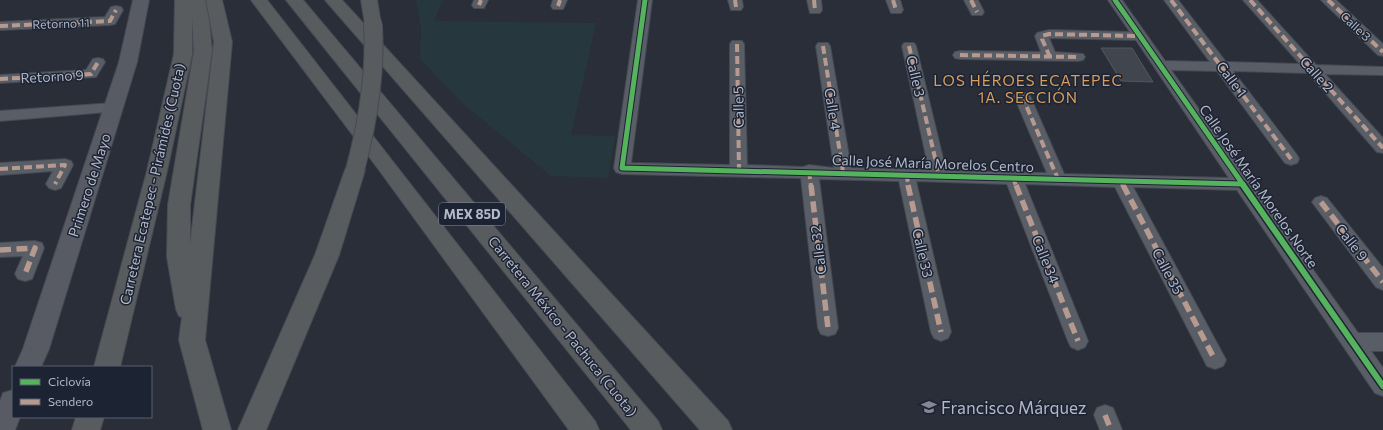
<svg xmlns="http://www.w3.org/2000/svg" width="1383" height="430" font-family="Commissioner,sans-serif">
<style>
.green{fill:#26383e}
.building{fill:#41454e;stroke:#51565f}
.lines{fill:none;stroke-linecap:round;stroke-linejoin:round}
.street-casing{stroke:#454951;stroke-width:2}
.secondary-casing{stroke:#454951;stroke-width:2}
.highway-casing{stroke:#464a53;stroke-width:2}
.street{fill:#595d66;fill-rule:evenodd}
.secondary{fill:#585b64;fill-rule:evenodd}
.highway{fill:#595c5f;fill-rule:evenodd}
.highway-bridge-casing{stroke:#464a53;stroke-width:20;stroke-linecap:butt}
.highway-bridge{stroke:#595c5f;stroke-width:18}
.quiet-far1{stroke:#b69a8f;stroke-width:4;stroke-dasharray:8 4;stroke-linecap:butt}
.quiet{stroke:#b69a8f;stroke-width:5.5;stroke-dasharray:11 5.5;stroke-linecap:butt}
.cycleway-far1-casing{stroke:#1c2333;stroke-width:7}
.cycleway-casing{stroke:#1c2333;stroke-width:9}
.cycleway-far1{stroke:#56b35d;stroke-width:5}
.cycleway{stroke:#56b35d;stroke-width:6}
.labels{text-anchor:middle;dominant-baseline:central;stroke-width:3;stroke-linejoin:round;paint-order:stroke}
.far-street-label{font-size:12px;fill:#b3b9c9;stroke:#1c2333}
.shield{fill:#1c2333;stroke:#868c9c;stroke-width:1}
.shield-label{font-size:13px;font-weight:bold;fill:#b3b9c9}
.street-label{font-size:14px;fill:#b3b9c9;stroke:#1c2333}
.neighbourhood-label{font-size:15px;letter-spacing:1px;fill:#d79e5f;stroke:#1c2333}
.near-poi-label{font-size:17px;fill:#b3b9c9;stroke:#1c2333;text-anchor:start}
</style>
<rect width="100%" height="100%" fill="#292e38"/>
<!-- green -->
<path class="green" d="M416,0H443L434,21L596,23L571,135L615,136L608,178L551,176L461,102L420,59L421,28Z"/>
<!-- building -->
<path class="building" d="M1101,48H1132L1153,82L1121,81Z"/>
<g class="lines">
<!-- street casing -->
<g class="street-casing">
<g id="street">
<path d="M474,0H488L484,8H474L472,5Z"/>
<path d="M553,0H567L563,9H553L551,6Z"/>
<path d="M638,0H652L631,163L730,165V44L732,41H742L744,44L747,165L803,167L809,165L834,168L816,46L818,43H828L830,46L851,168L929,170L902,46L904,43H914L916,46L946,171L1047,173L1014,96L1017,93H1027L1030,96L1064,174L1229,178L1136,40L1049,38L1055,52L1083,54L1085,57L1083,60L1078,61L960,59L955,58L953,55L955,52L960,51L1041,52L1035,36L1037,33L1049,30L1130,32L1108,0H1122L1165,61L1210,62L1164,0H1178L1226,62L1300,64L1243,0H1257L1316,65L1383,67V75L1325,74L1383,138V153L1377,152L1308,73L1233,71L1297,155L1299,159L1297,163L1291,165L1285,163L1217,71L1171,70L1358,333H1383V351H1371L1383,368V396L1375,393L1237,190L1133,187L1226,360L1223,366L1215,369L1207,366L1115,187L1025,184L1088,341L1085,347L1078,350L1071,347L1068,341L1007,184L916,181L951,332L948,338L941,341L934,338L931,332L899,181L819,179L838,328L835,334L828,336L821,334L818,328L801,178L622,174L616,172L614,168Z"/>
<path d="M728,0H742L743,7L741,10H731Z"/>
<path d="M807,0H821L822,10L820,13H810Z"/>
<path d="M886,0H900L903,10L901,13H891Z"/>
<path d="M964,0H978L984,12L982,15H972Z"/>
<path d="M1321,0H1336L1383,44V56L1378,55Z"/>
<path d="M116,6L121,7L123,10L115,24L110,25L0,30V22L105,17L111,7Z"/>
<path d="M98,58L103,59L105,62L96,77L0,83V75L86,70L93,59Z"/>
<path d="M113,103L119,105L121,108L119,111L0,121V111Z"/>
<path d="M65,159L71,161L73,165L61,188L55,190L49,188L46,184L53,171L0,175V163Z"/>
<path d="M1321,196L1327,198L1383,268V290L1376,287L1315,206L1312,202L1315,198Z"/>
<path d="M35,241L42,243L44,248L32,279L25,281L18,279L15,274L23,256L0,257V243Z"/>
<path d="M1105,405L1113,408L1122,430H1100L1094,415L1097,408Z"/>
</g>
</g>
<!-- secondary casing -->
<g class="secondary-casing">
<g id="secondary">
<path d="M133,0H149L137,62L49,349L41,367H15L23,349L119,62Z"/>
<path d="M13,390V417H20L15,430H0V401L3,393Z"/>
</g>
</g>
<!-- highway casing -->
<g class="highway-casing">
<g id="highway">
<path d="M175,0H205L209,20L212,51L190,205V245L214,42L206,0H222L232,42L205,340L231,430H203L179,340L182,317L179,316L176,309L167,257L168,205L194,51L192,17V54L185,87L167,171L120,367H94L147,171L174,54Z"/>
<path d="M251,0H267L595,421L599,430H569L379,170Z"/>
<path d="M286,0H303L658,421L662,430H631Z"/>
<path d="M325,0H342L728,421L732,430H700Z"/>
<path d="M361,0H377L381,24L379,28L373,29L367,28L365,24Z"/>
<path d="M355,163L362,165L365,170L339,255L266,430H238L315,255L345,170L348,165Z"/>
<path d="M76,417H104L100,430H72Z"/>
</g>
</g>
<!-- street -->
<use href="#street" class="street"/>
<!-- secondary -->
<use href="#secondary" class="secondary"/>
<!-- highway -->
<use href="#highway" class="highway"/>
<!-- highway-bridge casing -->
<g class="highway-bridge-casing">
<path id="highway-bridge" d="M355,170C368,122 376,74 373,24"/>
</g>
<!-- highway-bridge -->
<use href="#highway-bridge" class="highway-bridge"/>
<!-- quiet-far1 -->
<g class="quiet-far1">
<path d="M735,0L736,7"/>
<path d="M814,0L815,10"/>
<path d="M893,0L896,10"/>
<path d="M971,0L977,12"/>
<path d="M1171,0L1291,159"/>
<path d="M1250,0L1383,148"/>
<path d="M1328,0L1383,52"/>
<path d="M479,5L481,0"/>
<path d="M558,6L560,0"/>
<path d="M0,26L110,21L116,10"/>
<path d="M737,44L739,170"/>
<path d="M823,46L843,172"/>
<path d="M909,46L939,175"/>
<path d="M960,55L1078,57"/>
<path d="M1050,57L1042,39V36L1049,34L1138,36"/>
<path d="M0,79L91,74L98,62"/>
<path d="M1022,96L1058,179"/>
<path d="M0,169L65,165L55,184"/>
<path d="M809,171L811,186"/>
<path d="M906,174L909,186"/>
<path d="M1013,177L1016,186"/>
<path d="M1121,181L1123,186"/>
</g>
<!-- quiet -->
<g class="quiet">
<path d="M811,185L828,328"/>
<path d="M908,185L941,332"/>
<path d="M1016,185L1078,341"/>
<path d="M1123,185L1215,360"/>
<path d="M1321,202L1383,282"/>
<path d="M0,250L35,248L25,274"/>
<path d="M1105,415L1111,430"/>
</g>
<!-- cycleway-far1 casing -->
<g class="cycleway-far1-casing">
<g id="cycleway-far1">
<path d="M645,0L622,168L1242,184"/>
<path d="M1115,0L1244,186"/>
</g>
</g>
<!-- cycleway casing -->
<g class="cycleway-casing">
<path id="cycleway" d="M1243,185L1383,386"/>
</g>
<!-- cycleway-far1 -->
<use href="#cycleway-far1" class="cycleway-far1"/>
<!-- cycleway -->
<use href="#cycleway" class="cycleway"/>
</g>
<!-- icons -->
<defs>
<g id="school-bare" transform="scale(1.2)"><path d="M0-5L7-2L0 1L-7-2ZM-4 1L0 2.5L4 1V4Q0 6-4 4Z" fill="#838896" stroke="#1c2333" stroke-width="2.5" paint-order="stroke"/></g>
</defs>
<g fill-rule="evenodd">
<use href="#school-bare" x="929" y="407"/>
</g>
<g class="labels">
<!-- far-street labels -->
<g class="far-street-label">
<text transform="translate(61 23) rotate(-2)">Retorno 11</text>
<text transform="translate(1356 26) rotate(43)">Calle 3</text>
</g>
<!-- shield labels -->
<rect class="shield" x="439" y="203" width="66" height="22" rx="3"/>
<g class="shield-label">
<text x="472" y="214">MEX 85D</text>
</g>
<!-- street labels -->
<g class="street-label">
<text transform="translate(1317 74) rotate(48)">Calle 2</text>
<text transform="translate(52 76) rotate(-3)">Retorno 9</text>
<text transform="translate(916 76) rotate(77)">Calle 3</text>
<text transform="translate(1232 79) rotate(53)">Calle 1</text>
<text transform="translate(738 107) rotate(-91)">Calle 5</text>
<text transform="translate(833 109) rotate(81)">Calle 4</text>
<text transform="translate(933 163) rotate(2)">Calle José María Morelos Centro</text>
<text transform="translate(152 184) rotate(-77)">Carretera Ecatepec - Pirámides (Cuota)</text>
<text transform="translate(89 185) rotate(-72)">Primero de Mayo</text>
<text transform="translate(1259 186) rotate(55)">Calle José María Morelos Norte</text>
<text transform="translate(1352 242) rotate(52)">Calle 9</text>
<text transform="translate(818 250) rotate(-97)">Calle 32</text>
<text transform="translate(923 253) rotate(77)">Calle 33</text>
<text transform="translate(1046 259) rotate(68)">Calle 34</text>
<text transform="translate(1168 271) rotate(62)">Calle 35</text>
<text transform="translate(563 326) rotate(51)">Carretera México - Pachuca (Cuota)</text>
</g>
<!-- neighbourhood labels -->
<g class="neighbourhood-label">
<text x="1028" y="80">LOS HÉROES ECATEPEC<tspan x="1028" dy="17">1A. SECCIÓN</tspan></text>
</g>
<!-- near-poi labels -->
<g class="near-poi-label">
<text x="941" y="407">Francisco Márquez</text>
</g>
</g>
<!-- legend -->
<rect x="12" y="366" width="140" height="52" fill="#1c2333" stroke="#585f6f"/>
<rect x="20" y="379" width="20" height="6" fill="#56b35d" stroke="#585f6f"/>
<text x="48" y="386" font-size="12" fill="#b3b9c9">Ciclovía</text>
<rect x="20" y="399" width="20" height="6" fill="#b69a8f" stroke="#585f6f"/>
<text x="48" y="406" font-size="12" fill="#b3b9c9">Sendero</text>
</svg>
